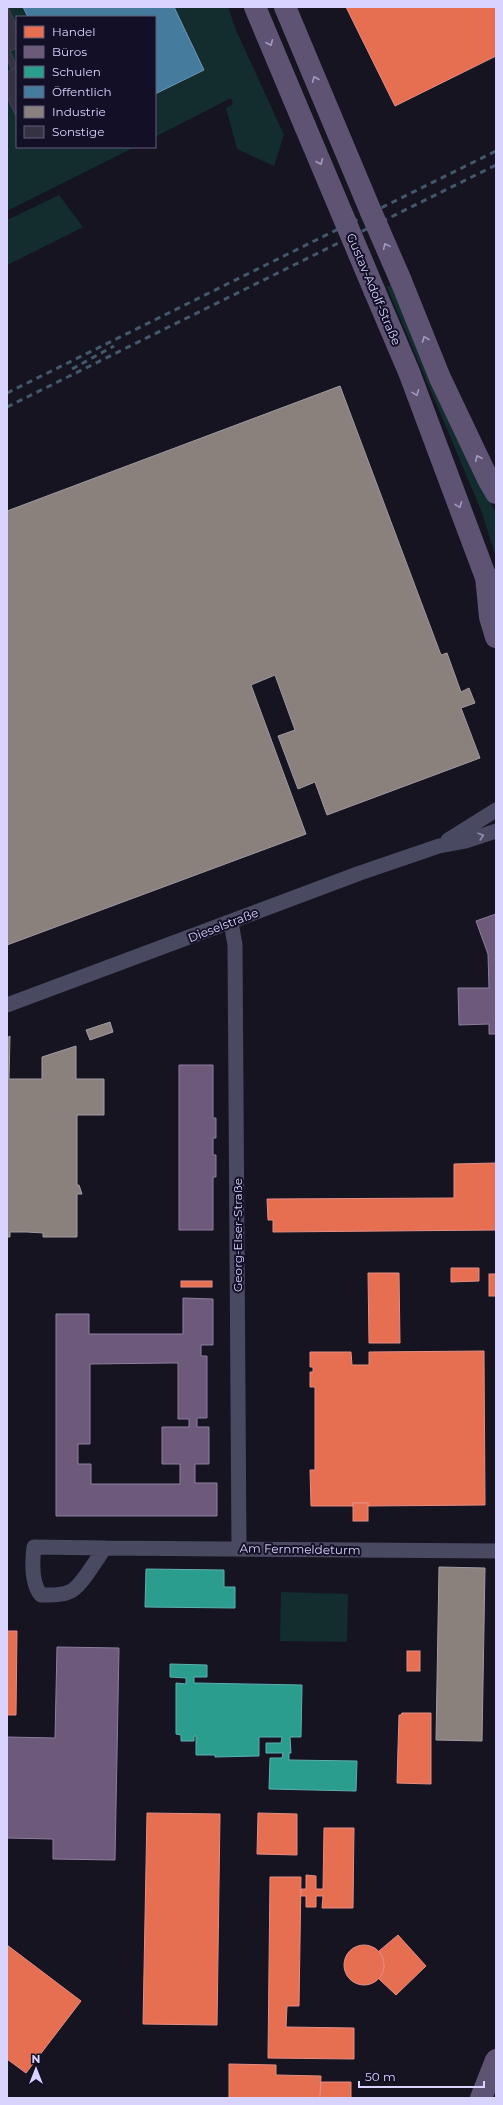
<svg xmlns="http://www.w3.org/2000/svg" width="503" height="2105" font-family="Montserrat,sans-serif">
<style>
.green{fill:#132c2d}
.shops{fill:#e76f51;stroke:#e38d85}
.offices{fill:#6d597a;stroke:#8d7ea2;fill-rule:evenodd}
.schools{fill:#2a9d8f;stroke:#5eaeb1}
.public{fill:#457b9d;stroke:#7196ba}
.industry{fill:#8a817c;stroke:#a29aa3}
.building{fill:#343243;stroke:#433f54}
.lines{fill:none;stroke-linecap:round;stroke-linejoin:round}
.minor{stroke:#4a4962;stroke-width:15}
.primary{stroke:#5e5373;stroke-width:22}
.rail{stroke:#43596b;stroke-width:3;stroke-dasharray:6 5;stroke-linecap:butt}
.primary-bridge{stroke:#5e5373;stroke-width:22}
.oneway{stroke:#a29ac0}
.oneway2{stroke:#928eb0}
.labels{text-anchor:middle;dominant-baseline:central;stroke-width:4;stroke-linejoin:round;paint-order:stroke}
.street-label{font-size:12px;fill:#d9d4ff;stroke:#130f26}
</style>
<rect width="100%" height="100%" fill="#161421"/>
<!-- green -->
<g class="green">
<path d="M7,7H228L236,30L284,135L274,166L237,149L226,108L233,104L231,98L155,137V17H17V147H135L7,211Z"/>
<path d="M59,195L83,227L7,265V220Z"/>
<path d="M391,285L459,441L496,513V557L481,510L387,287Z"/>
<path d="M281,1592L348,1594L347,1642L280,1641Z"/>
</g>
<!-- shops -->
<g class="shops">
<path d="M346,7H496V56L395,106Z"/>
<path d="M496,1163V1230L273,1232V1220H268L267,1199L454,1198V1164Z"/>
<path d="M451,1268H479V1281L451,1282Z"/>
<path d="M368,1273H399L400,1343H369Z"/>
<rect x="489" y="1274" width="7" height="22"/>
<rect x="181" y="1281" width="31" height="6"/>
<path d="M484,1351L485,1505L368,1506V1503H353V1506H311L310,1470H315V1387H310V1372H313V1367H310V1352H351L352,1365H369V1352Z"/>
<rect x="353" y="1503" width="15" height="18"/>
<path d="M7,1631H17L16,1715H7Z"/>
<rect x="407" y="1651" width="13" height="20"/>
<path d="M402,1713H431V1784L397,1783L399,1715H401Z"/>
<path d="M147,1813L220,1814L217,2025L143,2024Z"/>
<path d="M258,1813L297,1814V1855L257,1854Z"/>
<path d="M324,1828H354L353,1908H322L323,1896H316V1907H306V1896H301V1889H306V1875L316,1876V1889H323Z"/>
<path d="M270,1877H301L299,2006H287L286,2027L354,2028V2059L268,2058Z"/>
<path d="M398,1935L426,1966L396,1995L379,1979L384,1968L383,1958L379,1951Z"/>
<path d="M7,1945L81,2001L26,2073L7,2059Z"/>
<circle cx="364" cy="1965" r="20"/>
<path d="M229,2064L276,2065V2075L321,2076L320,2098H229Z"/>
<path d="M321,2082H351V2098H320Z"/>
</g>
<!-- offices -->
<g class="offices">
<path d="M496,914V1034H489V1024L459,1025L458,988H489L488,954L476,921Z"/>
<path d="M179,1065H213V1118H216V1138H213V1155H216V1177H213V1230H179Z"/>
<path d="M183,1298L213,1299V1345H201V1356H207V1418H197V1427H209V1464H195V1483H217V1516H56V1314H89V1334H183ZM170,1363H178V1419H189V1427H162V1464H180V1484H91V1464H78V1444H90V1364Z"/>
<path d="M57,1647L119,1648L115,1860L53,1859V1839L7,1838V1737L55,1738Z"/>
</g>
<!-- schools -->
<g class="schools">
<path d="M146,1569L224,1570V1587H235V1608L145,1607Z"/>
<path d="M170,1664L207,1665V1677H194V1683L302,1685L301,1737H290L291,1753H289V1760L357,1761L356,1791L269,1789L270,1758H282L283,1753H266V1743H281L282,1737H259V1756L215,1757V1755H196V1736H194V1741H181V1735L176,1734V1683L186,1684V1678L170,1677Z"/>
</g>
<!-- public -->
<path class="public" d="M23,7H174L204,70L155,94V17H28Z"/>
<!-- industry -->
<g class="industry">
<path d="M340,386L441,655L447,653L461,692L469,688L475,703L461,708L480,758L327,815L315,782L298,789L278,736L295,730L275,675L251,685L306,834L7,945V511Z"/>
<path d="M110,1022L113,1032L90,1040L86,1030Z"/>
<path d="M10,1036L9,1079H42V1057L76,1046V1079H104V1115H77V1185H79L82,1194H77V1237H43V1233L27,1232H10V1237H7V1038Z"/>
<path d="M439,1567L485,1568L482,1741L436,1740Z"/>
</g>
<!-- building -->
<g class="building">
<path d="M8,7L17,27V48L10,51L17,67L12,70L7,59Z"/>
<path d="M17,67V118L7,97V72Z"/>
</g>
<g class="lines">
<!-- minor -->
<g class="minor">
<path d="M448,840L496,810"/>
<path d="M231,922L235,945L239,1548"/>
<path d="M7,1005L360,873L439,846L466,841L496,831"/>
<path d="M105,1548L34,1547C32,1563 31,1583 41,1595C50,1595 60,1596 69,1592C81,1588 96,1559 105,1548L496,1551"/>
</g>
<!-- primary -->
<g class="primary">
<path d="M255,7L305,126"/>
<path d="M285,7L371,212"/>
<path d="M401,281L440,378L488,479L496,493"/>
<path d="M375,292L409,372L485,575L496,592"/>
<path d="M486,576L490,617L496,637"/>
<path d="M481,2098L496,2060"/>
</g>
<!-- rail -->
<g class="rail">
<path d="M72,369L114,346"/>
<path d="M7,393L496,151"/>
<path d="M7,407L496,165"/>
</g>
<!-- primary-bridge -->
<g class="primary-bridge">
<path d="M305,126L375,292"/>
<path d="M371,212L401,281"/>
</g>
</g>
<!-- one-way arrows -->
<defs><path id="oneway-chevron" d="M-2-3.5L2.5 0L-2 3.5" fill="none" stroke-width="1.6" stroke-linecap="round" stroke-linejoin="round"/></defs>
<g class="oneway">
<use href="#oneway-chevron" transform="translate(270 43) rotate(67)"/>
<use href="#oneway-chevron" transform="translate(315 79) rotate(-113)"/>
<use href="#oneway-chevron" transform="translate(320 162) rotate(67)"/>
<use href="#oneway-chevron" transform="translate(386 246) rotate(-114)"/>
<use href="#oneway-chevron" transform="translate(425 339) rotate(-112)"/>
<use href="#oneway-chevron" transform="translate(416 393) rotate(69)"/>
<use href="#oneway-chevron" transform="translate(478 458) rotate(-115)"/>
<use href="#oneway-chevron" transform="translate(459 505) rotate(69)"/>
</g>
<use class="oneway2" href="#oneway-chevron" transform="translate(481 836) rotate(-18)"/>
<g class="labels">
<!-- street labels -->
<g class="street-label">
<text transform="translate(374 289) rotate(67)">Gustav-Adolf-Straße</text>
<text transform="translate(223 925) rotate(-21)">Dieselstraße</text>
<text transform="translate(237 1235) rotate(-90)">Georg-Elser-Straße</text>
<text transform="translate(300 1549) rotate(1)">Am Fernmeldeturm</text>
</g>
</g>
<!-- border -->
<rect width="503" height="2105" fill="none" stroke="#d9d4ff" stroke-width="16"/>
<!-- legend -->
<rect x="16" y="16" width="140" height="132" fill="#130f26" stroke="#625e7d"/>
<rect x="24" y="26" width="20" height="12" fill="#e76f51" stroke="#625e7d"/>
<text x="52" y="36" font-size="12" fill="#d9d4ff">Handel</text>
<rect x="24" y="46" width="20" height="12" fill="#6d597a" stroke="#625e7d"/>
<text x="52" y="56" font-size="12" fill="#d9d4ff">Büros</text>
<rect x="24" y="66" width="20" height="12" fill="#2a9d8f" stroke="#625e7d"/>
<text x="52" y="76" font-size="12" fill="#d9d4ff">Schulen</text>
<rect x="24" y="86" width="20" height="12" fill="#457b9d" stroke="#625e7d"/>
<text x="52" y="96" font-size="12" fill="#d9d4ff">Öffentlich</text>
<rect x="24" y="106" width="20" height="12" fill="#8a817c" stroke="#625e7d"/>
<text x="52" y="116" font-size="12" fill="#d9d4ff">Industrie</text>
<rect x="24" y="126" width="20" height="12" fill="#343243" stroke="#625e7d"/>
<text x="52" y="136" font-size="12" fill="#d9d4ff">Sonstige</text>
<!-- north arrow -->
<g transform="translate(36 2069)" stroke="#130f26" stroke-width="3" paint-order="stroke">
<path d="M0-3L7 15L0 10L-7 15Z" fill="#d9d4ff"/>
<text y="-6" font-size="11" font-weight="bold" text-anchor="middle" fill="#d9d4ff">N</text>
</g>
<!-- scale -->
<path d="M359 2081v6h125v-6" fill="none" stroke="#d9d4ff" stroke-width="2"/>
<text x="365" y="2081" font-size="12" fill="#d9d4ff" stroke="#130f26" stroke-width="3" paint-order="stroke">50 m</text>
</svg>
